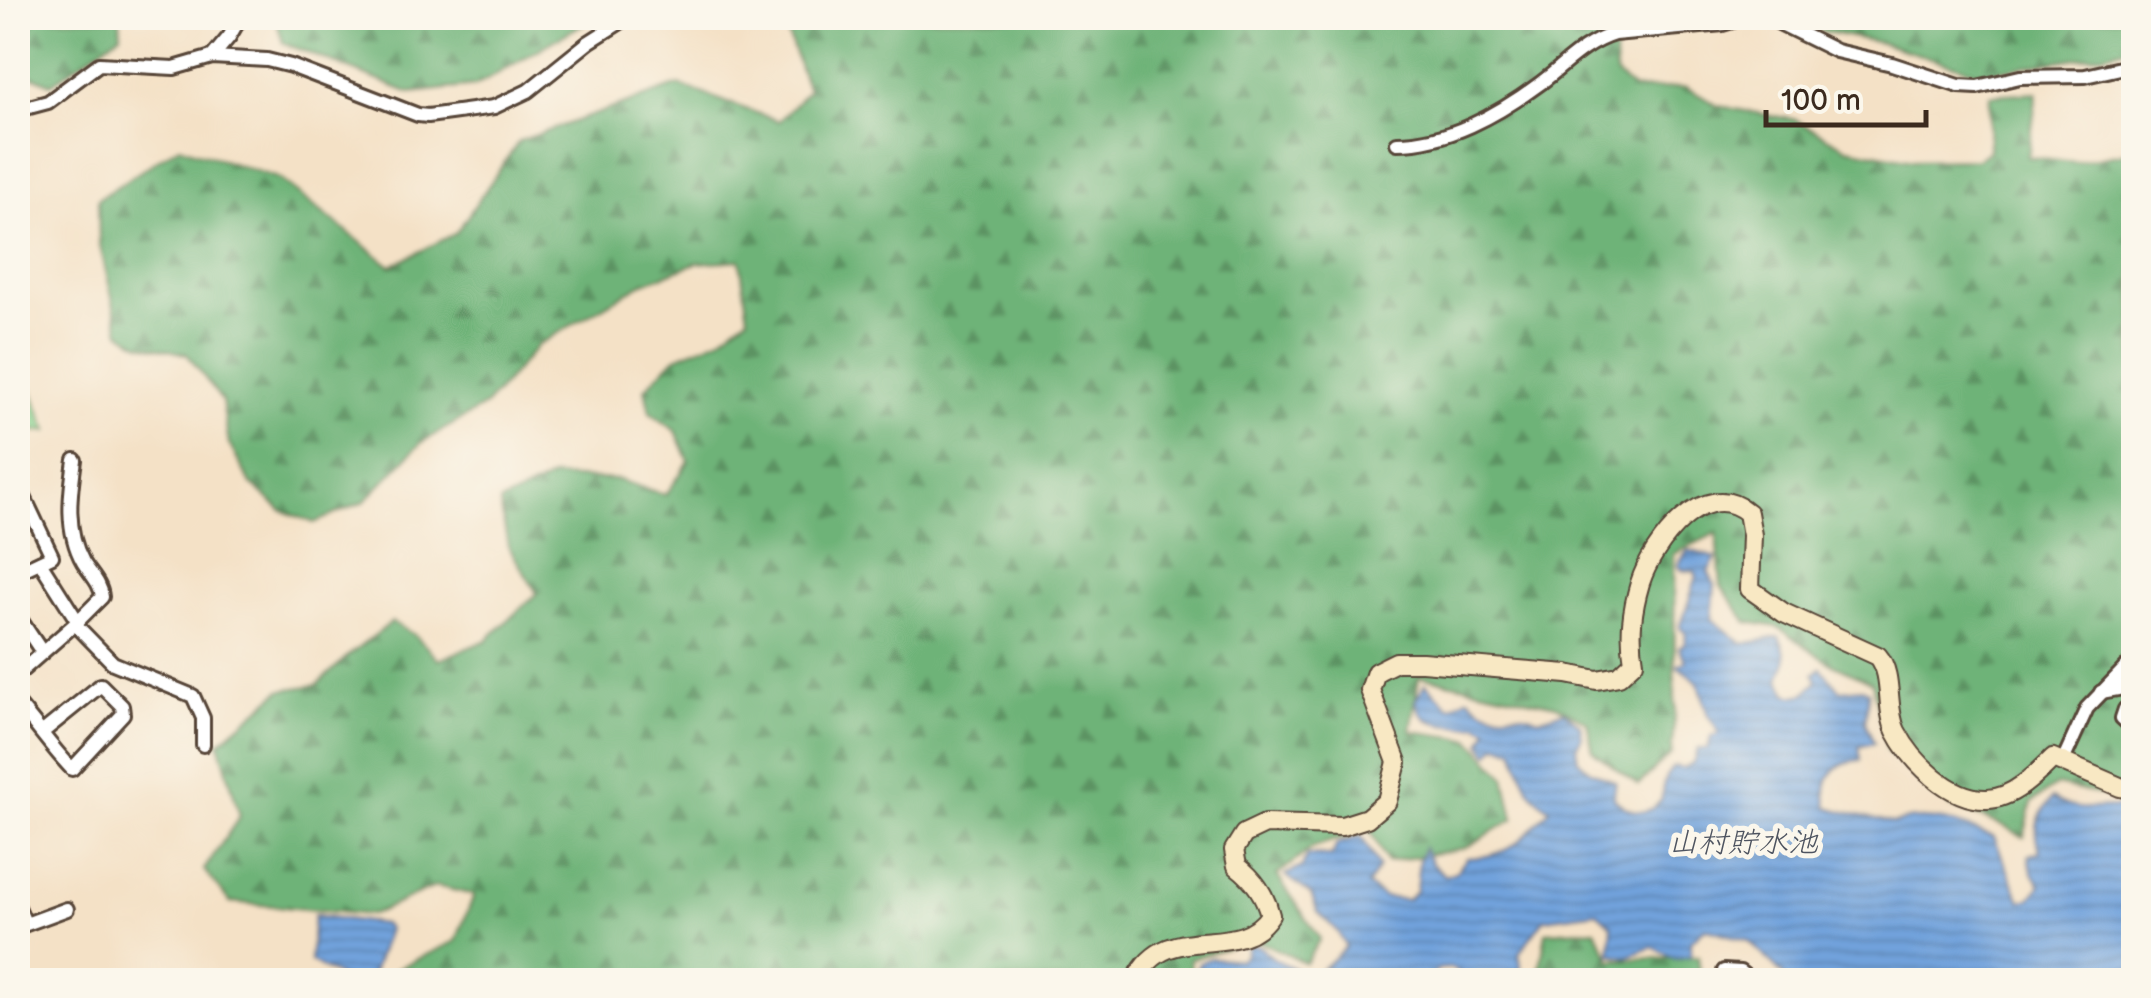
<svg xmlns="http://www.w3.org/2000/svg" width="2151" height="998" font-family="'Balsamiq Sans','Klee One',sans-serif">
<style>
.forest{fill:url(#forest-firs);stroke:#546e4b;stroke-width:2.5}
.park{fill:url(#park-crowns);stroke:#627e56;stroke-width:2.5}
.water{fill:url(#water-rules);stroke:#56667d;stroke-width:2.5}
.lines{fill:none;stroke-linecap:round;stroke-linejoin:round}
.street-casing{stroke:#574537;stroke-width:18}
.secondary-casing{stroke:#574537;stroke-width:22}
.street{stroke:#fff;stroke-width:12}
.secondary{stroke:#f8e8c3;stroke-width:18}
.labels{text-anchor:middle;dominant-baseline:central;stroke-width:10;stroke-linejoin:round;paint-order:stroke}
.water-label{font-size:30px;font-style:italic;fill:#4e5460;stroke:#fbf7ec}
</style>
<defs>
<pattern id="forest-firs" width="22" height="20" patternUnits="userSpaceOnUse" patternTransform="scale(2.5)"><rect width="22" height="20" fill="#6eb378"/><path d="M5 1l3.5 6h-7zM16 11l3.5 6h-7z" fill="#5c9262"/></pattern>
<pattern id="park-crowns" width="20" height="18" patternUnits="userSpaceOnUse" patternTransform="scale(2.5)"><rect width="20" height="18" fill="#88d18d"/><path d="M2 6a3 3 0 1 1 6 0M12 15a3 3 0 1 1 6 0" fill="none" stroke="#70aa73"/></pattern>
<pattern id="water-rules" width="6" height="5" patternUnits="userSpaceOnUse" patternTransform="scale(2.5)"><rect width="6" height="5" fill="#71a2dc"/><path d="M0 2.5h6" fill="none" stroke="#5e84b2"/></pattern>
</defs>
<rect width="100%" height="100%" fill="#fbf7ec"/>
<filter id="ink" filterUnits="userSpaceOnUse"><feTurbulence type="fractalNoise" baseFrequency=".01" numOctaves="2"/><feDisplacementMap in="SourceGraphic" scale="20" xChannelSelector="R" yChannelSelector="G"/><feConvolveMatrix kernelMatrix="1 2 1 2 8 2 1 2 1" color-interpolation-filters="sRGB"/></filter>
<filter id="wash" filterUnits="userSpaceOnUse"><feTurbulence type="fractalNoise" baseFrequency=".0048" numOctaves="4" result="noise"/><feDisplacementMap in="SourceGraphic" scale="40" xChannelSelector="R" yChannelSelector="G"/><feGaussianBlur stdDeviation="2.25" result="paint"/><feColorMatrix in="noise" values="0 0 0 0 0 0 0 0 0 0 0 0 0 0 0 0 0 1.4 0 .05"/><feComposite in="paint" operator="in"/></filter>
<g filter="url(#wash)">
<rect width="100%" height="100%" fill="#f4e1c6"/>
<!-- forest -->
<g class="forest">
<path d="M34,18H120L121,34L51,84L21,71Z"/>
<path d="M276,18H593L476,86L410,93L283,43Z"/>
<path d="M782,18H1613L1616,75L1634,90L1686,87L1718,106L1796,120L1847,148L1913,160L1978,159L1989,151L1990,95L2037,92L2028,157L2076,162L2133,151V802L2057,785L2032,802L2024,837L2000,824L1950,806L1887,750L1872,682L1828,662L1778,627L1747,622L1721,586L1717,533L1674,554L1675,714L1671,754L1638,785L1593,751L1587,722L1556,705L1419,676L1411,731L1470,739L1505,776L1514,819L1465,848L1387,862L1369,829L1313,847L1277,875L1320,939L1305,963L1255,939L1190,959L1191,980H393L396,969L456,941L474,895L436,886L371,915L230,902L204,870L240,816L219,743L281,690L317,685L348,656L392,622L416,636L439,660L487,640L537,593L508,546L500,503L553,477L619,480L666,495L689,461L676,431L650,412L645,389L674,358L719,339L748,317L740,260L696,263L641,284L538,345L485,406L422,442L364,502L314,523L281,510L251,484L229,444L222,401L187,354L141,344L120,332L99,241L98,199L179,146L278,178L391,266L456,233L519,141L679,85L779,121L808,90Z"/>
<path d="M1798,18H2133V46L2104,54L1981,73L1881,43L1818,30Z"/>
<path d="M1595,929L1611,960L1698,956L1701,980H1538L1546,932Z"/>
<path d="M145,972L219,980H104Z"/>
</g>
<!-- park -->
<path class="park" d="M18,358L48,431H33C14,409 17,386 18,358Z"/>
<!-- water -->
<g class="water">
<path d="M1688,550L1716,558L1708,572L1715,585L1712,619L1743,644L1779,637C1787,653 1788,663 1779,678L1787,694C1804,699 1806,692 1817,682L1814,674L1821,668L1840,690L1862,688L1869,691L1865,722L1874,743L1859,747L1861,760C1833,762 1821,780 1828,807C1851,815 1873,817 1895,824C1924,811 1966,826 1994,837L2021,901L2030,899L2041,885L2032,872L2029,855L2040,851C2033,826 2037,818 2052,798C2082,818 2102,801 2133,810V980H1788L1749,941L1705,928L1691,941V956L1675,959L1653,947L1627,957L1610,954L1612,925L1597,912L1544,919L1519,953L1523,980H1471L1451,968L1439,969L1426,980H1193L1199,963L1211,958L1240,960L1246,955L1248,946L1257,945L1276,960L1313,977L1346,947L1337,931L1318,912L1311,894L1285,875L1302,867L1307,855L1332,856L1337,844L1361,836L1379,867L1367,886L1384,897L1407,900L1416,891L1419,860L1424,848L1432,864L1446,876L1457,871L1467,858C1513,856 1521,840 1550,809C1523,789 1525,780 1514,749L1497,745L1489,754L1481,743L1488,729L1478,724C1467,728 1442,725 1429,720C1422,717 1418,709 1416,701L1425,683L1450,707L1469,697C1494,726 1512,704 1538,719L1564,711L1580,725L1582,737L1576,747L1578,760L1589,770L1616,782L1613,798C1629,813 1647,819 1662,799C1661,787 1666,774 1674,766L1683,768L1693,763L1698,749H1708L1711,736L1718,734C1717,722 1711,723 1707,713C1700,687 1703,682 1677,666L1686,661L1679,648L1685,643L1686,633L1680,628L1697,576L1694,571L1682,570L1678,565Z"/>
<path d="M314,915L383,924L388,929L372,975C346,986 333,973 310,961Z"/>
</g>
</g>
<g filter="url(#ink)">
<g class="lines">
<!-- street casing -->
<g class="street-casing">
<g id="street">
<path d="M1769,18L1836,51L1892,64L1959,86L1977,87L2020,77L2085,76L2134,65"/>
<path d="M212,57L229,37L240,18"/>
<path d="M18,110L48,102L99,64L174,68L212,57L267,60L291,66L418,115L428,116L494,107L528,91L589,42L627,18"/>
<path d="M1397,143C1448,143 1497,115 1538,85C1564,66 1582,44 1614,34L1723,24L1743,18"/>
<path d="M18,484L52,556L18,572"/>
<path d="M40,562L78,622"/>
<path d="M18,616L42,652"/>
<path d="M75,624L113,663L193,696L203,718V745"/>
<path d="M18,674L75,624L102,597C101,583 90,574 83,562C65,530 70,494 75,460"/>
<path d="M2101,692L2118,689L2134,680"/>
<path d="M18,704C38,727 51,747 72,769L123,714L122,706L101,685L44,731"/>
<path d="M2134,704L2125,709L2122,718L2134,729"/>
<path d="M2062,763L2087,708L2134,659"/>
<path d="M18,907L25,923"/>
<path d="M18,927L67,909"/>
<path d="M1724,971L1740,972L1750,980"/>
</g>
</g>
<!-- secondary casing -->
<g class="secondary-casing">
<path id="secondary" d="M1136,980C1167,916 1238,964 1270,915C1265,894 1254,879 1237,866L1234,850L1244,834L1265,824L1342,826L1367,818L1387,801L1397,762L1370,690L1376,672L1396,662H1422L1567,674L1597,680L1619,676L1634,662C1629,634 1632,610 1640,583C1652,545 1704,475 1748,513L1752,535L1750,589L1784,613L1878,656C1894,675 1885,708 1896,731C1912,762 1950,800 1987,799C2012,799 2037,774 2053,758L2120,787L2134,790"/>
</g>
<!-- street -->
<use href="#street" class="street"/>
<!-- secondary -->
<use href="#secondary" class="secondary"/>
</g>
</g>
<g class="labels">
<!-- water labels -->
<g class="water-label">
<text x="1743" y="843">山村貯水池</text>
</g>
</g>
<!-- margin -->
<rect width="2151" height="998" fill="none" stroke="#fbf7ec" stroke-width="60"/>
<!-- scale -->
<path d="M1766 110v15h160v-15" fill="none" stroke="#3b2a1e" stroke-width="5"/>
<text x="1781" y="110" font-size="30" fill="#3b2a1e" stroke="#fbf7ec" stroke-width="8" paint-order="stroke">100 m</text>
</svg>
